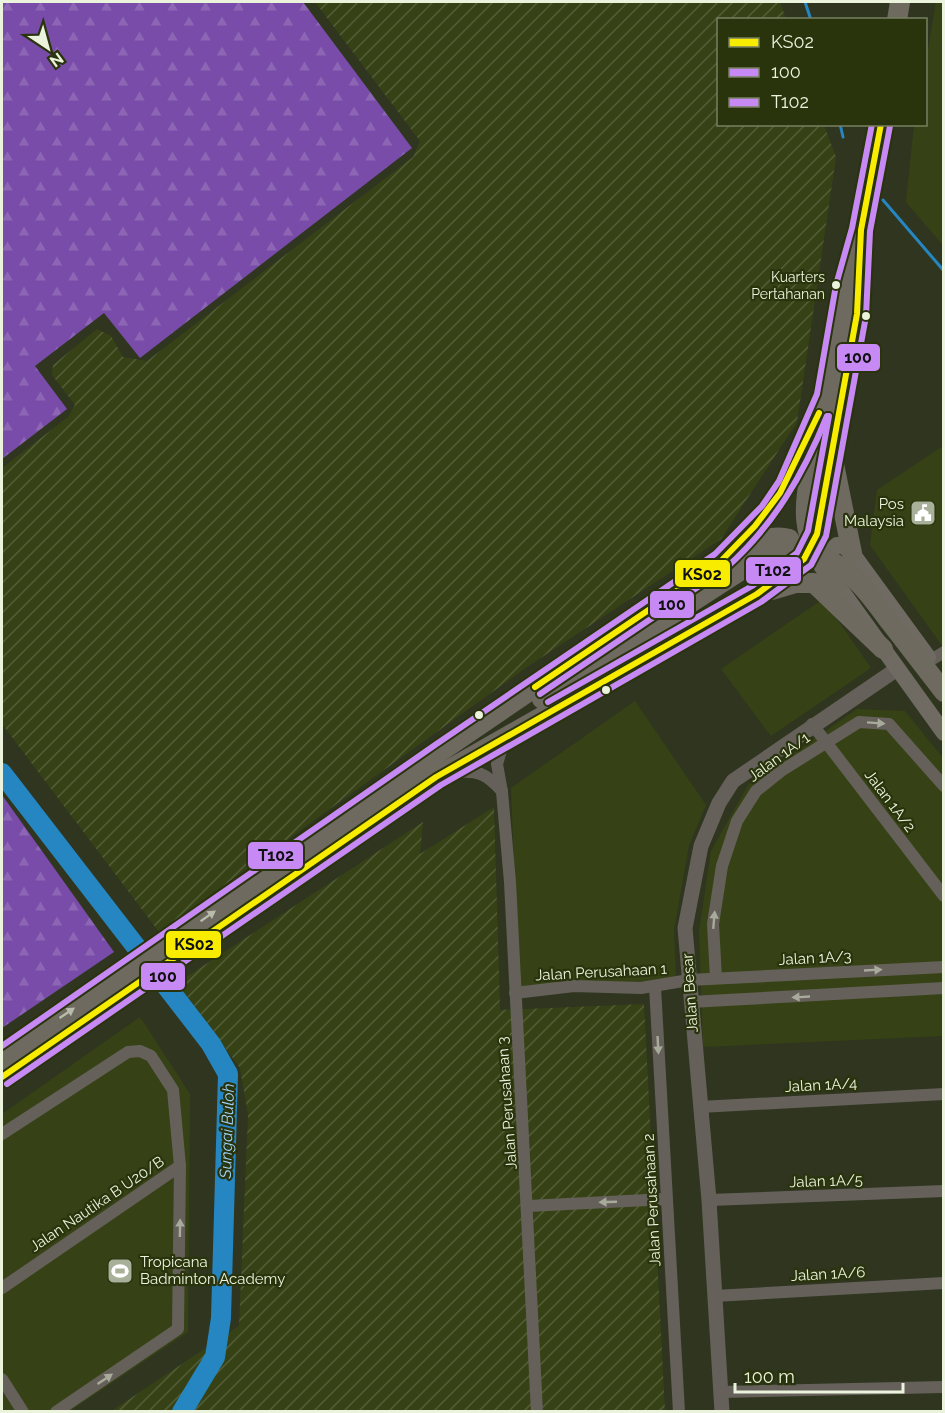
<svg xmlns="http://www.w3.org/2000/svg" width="945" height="1413" font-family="Raleway,sans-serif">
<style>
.built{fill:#364216}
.industrial{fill:url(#industrial-furrows)}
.forest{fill:url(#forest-firs)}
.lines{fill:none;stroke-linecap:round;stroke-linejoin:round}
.stream{stroke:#2686c1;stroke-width:3}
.river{stroke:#2686c1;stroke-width:20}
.minor{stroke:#65615a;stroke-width:12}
.tertiary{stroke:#65615a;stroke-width:15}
.secondary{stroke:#6f6b62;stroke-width:16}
.trunk{stroke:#6e6a60;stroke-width:20}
.trunk-bridge{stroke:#6e6a60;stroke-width:20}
.bus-1-casing{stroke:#29330c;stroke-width:10}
.bus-2-casing{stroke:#29330c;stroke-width:10}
.bus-3-casing{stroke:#29330c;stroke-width:10}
.bus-1{stroke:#f8ed00;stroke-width:6}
.bus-2{stroke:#c78af5;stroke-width:6}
.bus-3{stroke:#c78af5;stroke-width:6}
.oneway{fill:#a8aa9c}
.oneway2{fill:#b9bcab}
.bus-dot{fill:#ebf3dd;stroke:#29330c;stroke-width:2}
.labels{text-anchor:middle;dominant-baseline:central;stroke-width:4.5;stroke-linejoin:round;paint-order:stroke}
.bus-label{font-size:14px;fill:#ebf3dd;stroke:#29330c;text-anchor:end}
.poi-label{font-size:15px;fill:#ebf3dd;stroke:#29330c;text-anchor:end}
.street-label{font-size:15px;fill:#ebf3dd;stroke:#29330c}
.water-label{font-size:16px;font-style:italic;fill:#9fd4fd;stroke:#29330c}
.line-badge{stroke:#29330c;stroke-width:2}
.pale-badge-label{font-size:16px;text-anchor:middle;font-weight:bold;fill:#111}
</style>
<defs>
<pattern id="industrial-furrows" width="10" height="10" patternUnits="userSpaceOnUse" patternTransform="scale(1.5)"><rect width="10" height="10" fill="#364216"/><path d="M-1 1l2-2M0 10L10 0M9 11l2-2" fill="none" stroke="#535e37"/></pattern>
<pattern id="forest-firs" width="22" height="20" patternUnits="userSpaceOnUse" patternTransform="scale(1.5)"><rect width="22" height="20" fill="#794ca9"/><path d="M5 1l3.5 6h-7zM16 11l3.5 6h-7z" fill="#8c66b4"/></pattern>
</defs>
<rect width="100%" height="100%" fill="#2f351f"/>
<!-- built -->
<g class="built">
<path d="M936,2H944L943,245L906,202L914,125L926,124V61Z"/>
<path d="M943,446V647L870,545L877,490Z"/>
<path d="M823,599L871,668L771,736L721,669Z"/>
<path d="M635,701L706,805L689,845L674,930L676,978L655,983L519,988L511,788Z"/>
<path d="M857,709L905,711L943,758V1036L703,1047L699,932L711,851L748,785Z"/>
<path d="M140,1017L190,1094L188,1332L70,1411H2V1114Z"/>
</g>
<!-- industrial -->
<g class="industrial">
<path d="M315,2H780L786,19L718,20V124L824,125L836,157L797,422L721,539L527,667L159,932L2,724V468L68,417L75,405L52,375L53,365L97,329L111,336L123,357L147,361L413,157L420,141Z"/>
<path d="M494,807L500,1010L644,1004L665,1411L110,1412L239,1326L248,1115L240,1068L177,983L423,822L420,854Z"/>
</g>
<!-- forest -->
<g class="forest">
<path d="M2,2H303L412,148L140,358L104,313L35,366L67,409L2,459Z"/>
<path d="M2,795L114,952L2,1028Z"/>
</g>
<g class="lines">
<!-- stream -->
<g class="stream">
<path d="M805,2L811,20"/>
<path d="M840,124L843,137"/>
<path d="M883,200L944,271"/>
</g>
<!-- river -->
<path class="river" d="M2,773L211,1044L228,1074L221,1318L215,1357L182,1412"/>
<!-- minor -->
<g class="minor">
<path d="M931,660L944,652"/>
<path d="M812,724L944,896"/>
<path d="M505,737L497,764L502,792L510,882L537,1412"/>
<path d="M452,773C476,769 486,773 502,791"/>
<path d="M716,978L713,924L722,866L737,821L756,791L781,771L859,722L889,724L944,786"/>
<path d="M655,987L679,1412"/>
<path d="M515,993L574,986L641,988L689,980L944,967"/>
<path d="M690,1002L944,988"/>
<path d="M700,1107L944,1094"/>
<path d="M2,1134L128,1052L140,1051L151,1056L173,1090L180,1166L178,1329L56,1412"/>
<path d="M709,1200L944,1191"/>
<path d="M528,1206L667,1199"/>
<path d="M2,1288L180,1166"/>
<path d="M714,1296L944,1283"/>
<path d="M2,1379L23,1412"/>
<path d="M721,1392L944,1387"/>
</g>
<!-- tertiary -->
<path class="tertiary" d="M722,1412L709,1200L685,928L701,846L719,803L733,781L897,669"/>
<!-- secondary -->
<path class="secondary" d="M928,657L852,553L843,546L837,545L828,554V567L836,583L944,733"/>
<!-- trunk -->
<g class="trunk">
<path d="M897,20L900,2"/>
<path d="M817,441C805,502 793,530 836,583"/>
<path d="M834,464L852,553"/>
<path d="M739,551C755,543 771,534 789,539L797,552L794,568"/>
<path d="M772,590L796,583H814L883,649"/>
<path d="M2,1057L440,752L721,561L769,512L787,485L826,397L845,287L861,230L881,124"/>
<path d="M2,1077L436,777L757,594C782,577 806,564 817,534L857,314L860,259"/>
</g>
<!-- trunk-bridge -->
<path class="trunk-bridge" d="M542,699L752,563C824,538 849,566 890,622C908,645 926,669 944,692"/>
<!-- bus-1 casing -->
<g class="bus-1-casing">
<g id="bus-1">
<path d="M535,687L721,561L755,526L780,493L819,413"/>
<path d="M2,1077L436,777L757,594L804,559L817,534L857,314L861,230L881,124"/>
</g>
</g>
<!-- bus-2 casing -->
<g class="bus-2-casing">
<g id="bus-2">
<path d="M540,694L726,568C774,525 803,475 827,416"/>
<path d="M7,1084L441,785L761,602L811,565L826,536L866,316L870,231L890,126"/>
</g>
</g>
<!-- bus-3 casing -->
<g class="bus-3-casing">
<g id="bus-3">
<path d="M548,702L752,586L797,553L808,531L829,416"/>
<path d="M2,1046L435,745L715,554L762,506L779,481L817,394L836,285L852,228L872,124"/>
</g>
</g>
<!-- bus-1 -->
<use href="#bus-1" class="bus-1"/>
<!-- bus-2 -->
<use href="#bus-2" class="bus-2"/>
<!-- bus-3 -->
<use href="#bus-3" class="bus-3"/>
</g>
<!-- one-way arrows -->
<defs><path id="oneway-solid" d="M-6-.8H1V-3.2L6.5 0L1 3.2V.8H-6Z" transform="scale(1.5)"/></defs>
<g class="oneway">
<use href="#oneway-solid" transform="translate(876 723) rotate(4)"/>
<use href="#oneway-solid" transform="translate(714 920) rotate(-85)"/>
<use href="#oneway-solid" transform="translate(873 970) rotate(-3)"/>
<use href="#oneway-solid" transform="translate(801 997) rotate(177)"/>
<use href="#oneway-solid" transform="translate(658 1045) rotate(87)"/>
<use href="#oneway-solid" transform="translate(608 1202) rotate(178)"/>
<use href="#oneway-solid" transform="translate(180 1228) rotate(-89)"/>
<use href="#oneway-solid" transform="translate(105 1379) rotate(-34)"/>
</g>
<g class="oneway2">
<use href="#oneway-solid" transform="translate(208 916) rotate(-35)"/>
<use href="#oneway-solid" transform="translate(67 1013) rotate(-34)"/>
</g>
<!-- icons -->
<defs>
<g id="civic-square" transform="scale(1.35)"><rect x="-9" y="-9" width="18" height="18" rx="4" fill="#a9b09a" stroke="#29330c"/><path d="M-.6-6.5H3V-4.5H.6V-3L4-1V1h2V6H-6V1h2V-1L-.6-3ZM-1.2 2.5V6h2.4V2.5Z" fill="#fff"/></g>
<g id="stadium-square" transform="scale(1.35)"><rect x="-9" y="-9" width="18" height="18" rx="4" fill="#a9b09a" stroke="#29330c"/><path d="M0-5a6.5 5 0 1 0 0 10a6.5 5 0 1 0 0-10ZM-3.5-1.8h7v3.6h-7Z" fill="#fff"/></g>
</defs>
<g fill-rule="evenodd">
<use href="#civic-square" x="923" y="513"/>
<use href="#stadium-square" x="120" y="1271"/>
</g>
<!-- markers -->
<g class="bus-dot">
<circle cx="836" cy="285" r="5"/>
<circle cx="866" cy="316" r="5"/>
<circle cx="606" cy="690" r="5"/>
<circle cx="479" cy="715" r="5"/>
</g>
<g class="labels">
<!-- bus labels -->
<g class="bus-label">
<text x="825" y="277">Kuarters<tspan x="825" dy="17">Pertahanan</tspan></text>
</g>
<!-- poi labels -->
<g class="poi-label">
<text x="904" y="504">Pos<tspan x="904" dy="17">Malaysia</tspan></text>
<text x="140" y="1262" text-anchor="start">Tropicana<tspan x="140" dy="17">Badminton Academy</tspan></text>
</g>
<!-- street labels -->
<g class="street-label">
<text transform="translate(779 757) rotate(-36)">Jalan 1A/1</text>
<text transform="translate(890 801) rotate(53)">Jalan 1A/2</text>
<text transform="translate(815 958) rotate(-3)">Jalan 1A/3</text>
<text transform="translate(601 972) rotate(-3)">Jalan Perusahaan 1</text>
<text transform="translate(690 993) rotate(-94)">Jalan Besar</text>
<text transform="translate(821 1085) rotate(-3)">Jalan 1A/4</text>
<text transform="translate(507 1103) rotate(-94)">Jalan Perusahaan 3</text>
<text transform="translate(826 1181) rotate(-2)">Jalan 1A/5</text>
<text transform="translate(652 1200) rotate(-93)">Jalan Perusahaan 2</text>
<text transform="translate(97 1204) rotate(-34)">Jalan Nautika B U20/B</text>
<text transform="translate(828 1274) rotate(-3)">Jalan 1A/6</text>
</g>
<!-- water labels -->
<g class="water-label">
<text transform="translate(227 1131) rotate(-88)">Sungai Buloh</text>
</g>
</g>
<g class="line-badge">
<rect x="836" y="343" width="45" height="29" rx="6" fill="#c78af5"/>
<rect x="745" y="556" width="57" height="29" rx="6" fill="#c78af5"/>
<rect x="674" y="559" width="57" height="29" rx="6" fill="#f8ed00"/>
<rect x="649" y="590" width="46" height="29" rx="6" fill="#c78af5"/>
<rect x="247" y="841" width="57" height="29" rx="6" fill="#c78af5"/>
<rect x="165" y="930" width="57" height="29" rx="6" fill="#f8ed00"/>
<rect x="140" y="962" width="46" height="29" rx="6" fill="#c78af5"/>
</g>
<g class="pale-badge-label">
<text x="858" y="363">100</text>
<text x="773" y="576">T102</text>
<text x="702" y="580">KS02</text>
<text x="672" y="610">100</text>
<text x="276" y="861">T102</text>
<text x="194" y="950">KS02</text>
<text x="163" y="982">100</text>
</g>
<!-- border -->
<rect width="945" height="1413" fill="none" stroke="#ebf3dd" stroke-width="6"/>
<!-- legend -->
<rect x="717" y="18" width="210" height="108" fill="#29330c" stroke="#778060" stroke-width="1.5"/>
<rect x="729" y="38" width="30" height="9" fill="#f8ed00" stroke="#778060" stroke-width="1.5"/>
<text x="771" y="48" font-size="18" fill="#ebf3dd">KS02</text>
<rect x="729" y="68" width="30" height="9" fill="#c78af5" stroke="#778060" stroke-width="1.5"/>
<text x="771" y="78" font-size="18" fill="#ebf3dd">100</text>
<rect x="729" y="98" width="30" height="9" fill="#c78af5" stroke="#778060" stroke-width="1.5"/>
<text x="771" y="108" font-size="18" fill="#ebf3dd">T102</text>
<!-- north arrow -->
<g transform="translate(48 48) rotate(144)" stroke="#29330c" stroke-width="4.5" paint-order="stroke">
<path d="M0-4.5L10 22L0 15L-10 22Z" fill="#ebf3dd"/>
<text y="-9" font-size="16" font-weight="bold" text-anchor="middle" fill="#ebf3dd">N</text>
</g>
<!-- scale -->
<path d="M735 1383v9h168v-9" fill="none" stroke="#ebf3dd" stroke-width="3"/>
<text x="744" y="1383" font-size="18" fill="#ebf3dd" stroke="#29330c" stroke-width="4.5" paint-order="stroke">100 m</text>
</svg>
